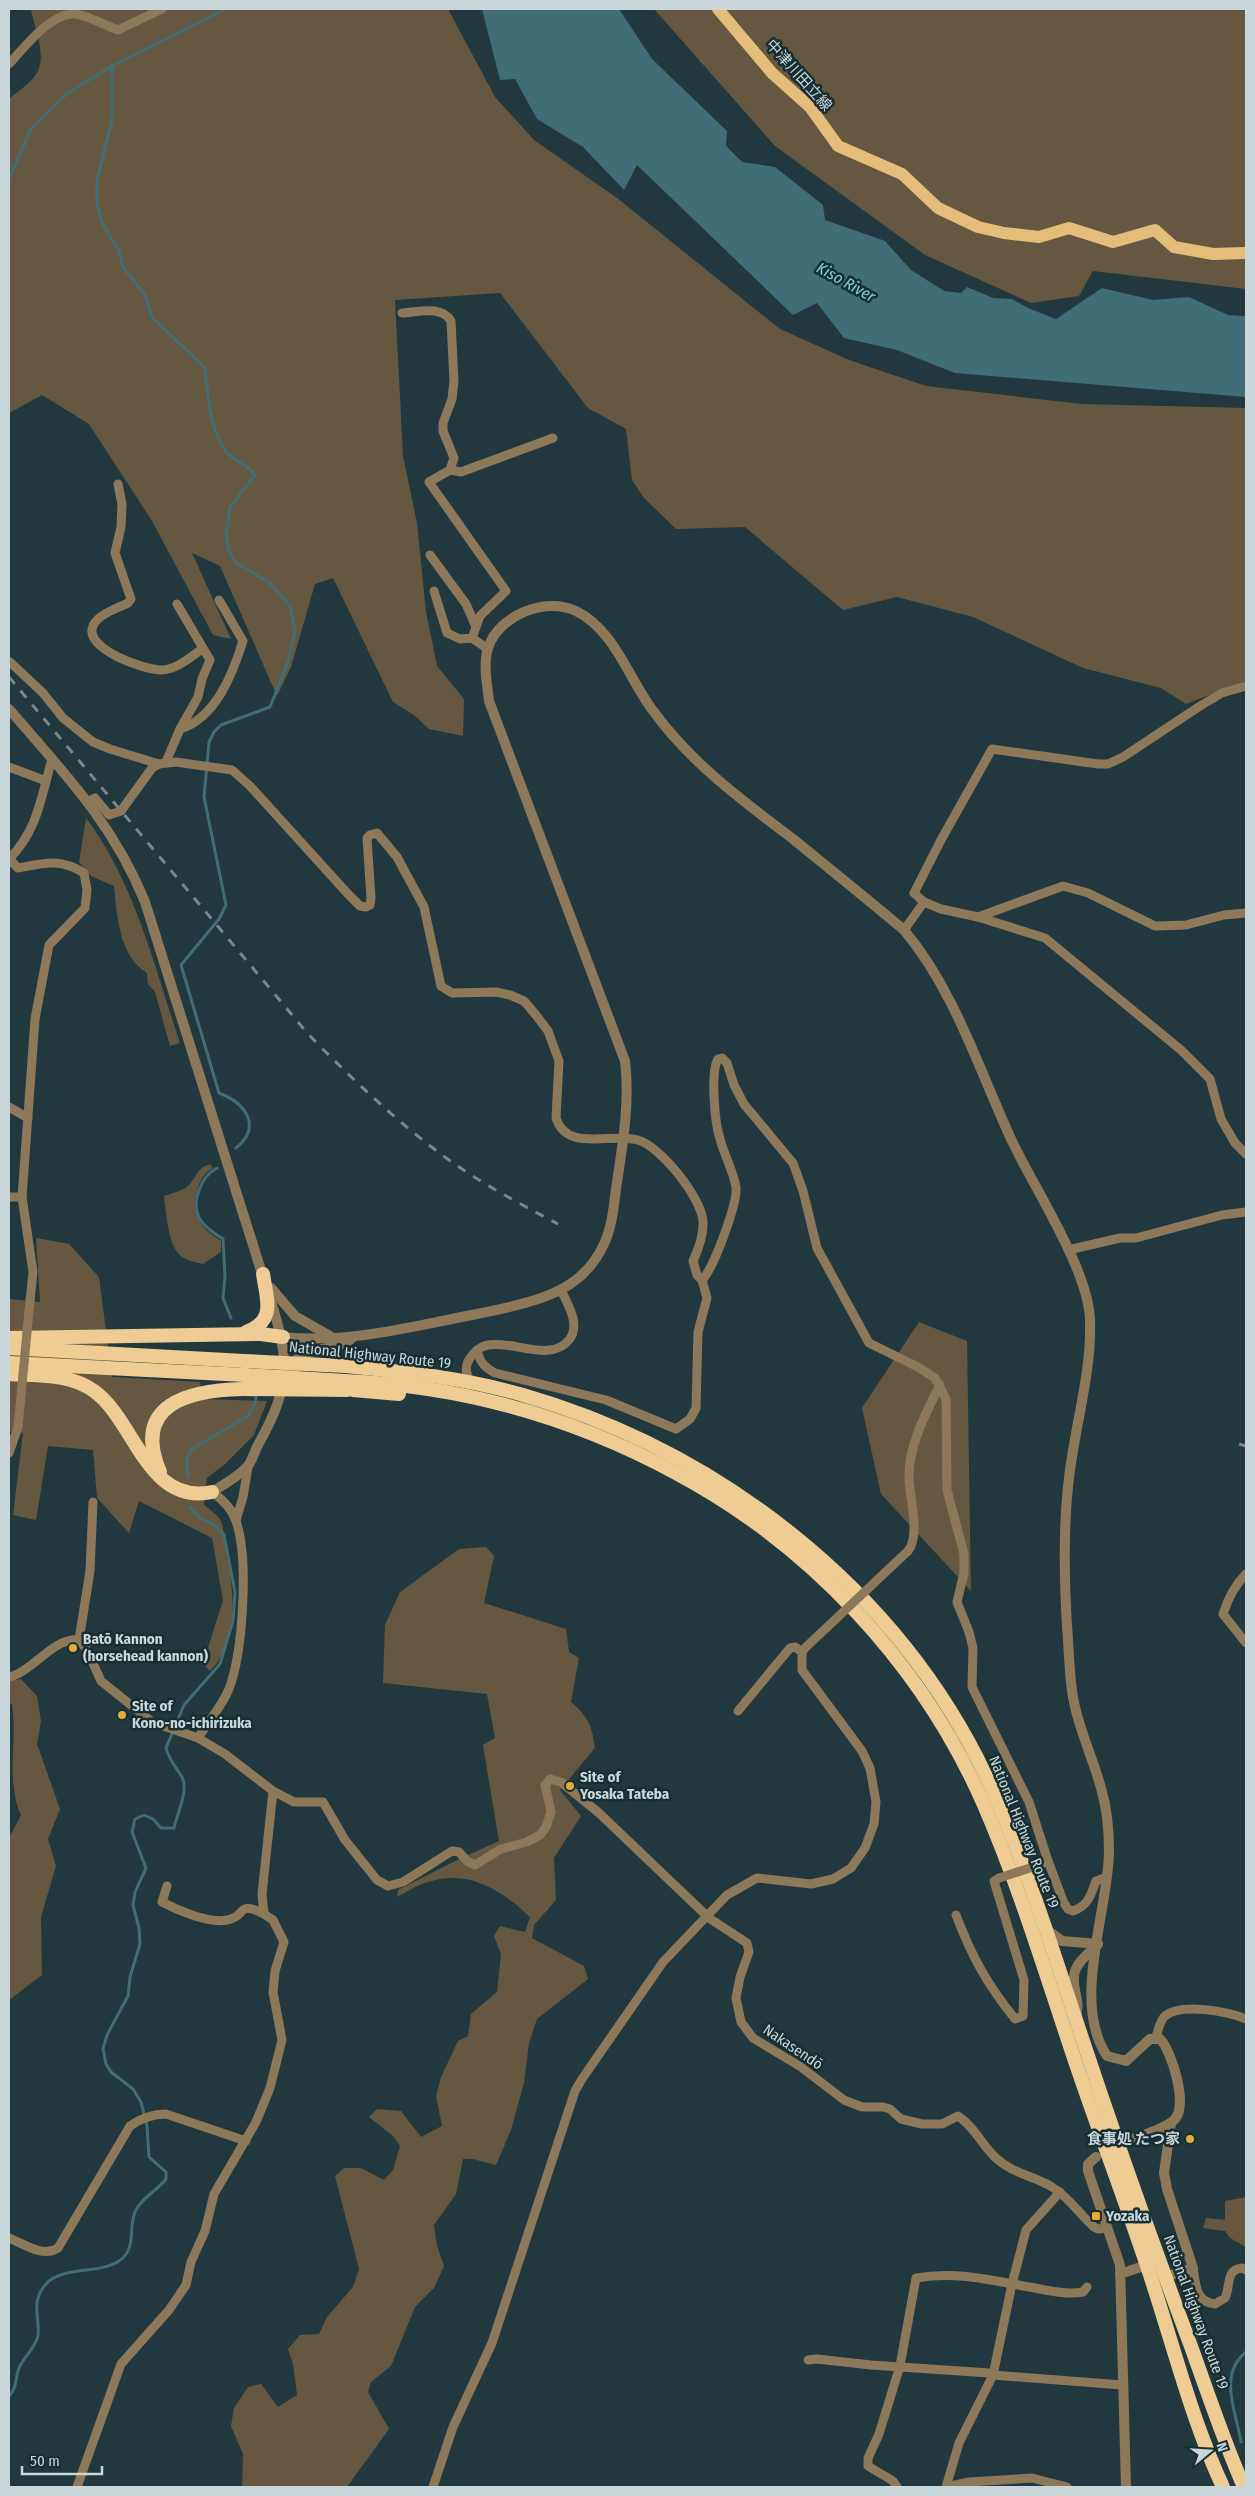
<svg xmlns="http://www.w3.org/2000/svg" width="1255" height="2496" font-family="'Fira Sans Condensed','Noto Sans JP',sans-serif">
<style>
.green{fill:#665840}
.water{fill:#406d76}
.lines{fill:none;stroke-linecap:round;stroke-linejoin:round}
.stream{stroke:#406d76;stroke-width:3}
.minor{stroke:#8d795a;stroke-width:9}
.tertiary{stroke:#8d795a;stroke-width:10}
.primary{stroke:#e5bd7b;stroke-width:12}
.trunk{stroke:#eecc94;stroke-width:14}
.rail{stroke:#75888c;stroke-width:3;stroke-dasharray:9 9;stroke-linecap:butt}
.minor-bridge{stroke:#8d795a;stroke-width:9}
.trunk-bridge{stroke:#eecc94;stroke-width:14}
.poi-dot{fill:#e8ab37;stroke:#172f33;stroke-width:2}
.labels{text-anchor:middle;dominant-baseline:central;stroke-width:5;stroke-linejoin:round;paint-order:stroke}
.street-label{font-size:15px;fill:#c9d7da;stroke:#172f33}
.poi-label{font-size:15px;font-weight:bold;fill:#c9d7da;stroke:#172f33;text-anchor:start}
.water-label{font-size:16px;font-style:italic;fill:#7ecede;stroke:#172f33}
</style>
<rect width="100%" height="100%" fill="#21393e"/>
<!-- green -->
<g class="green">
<path d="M31,9H448L495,97L534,140L617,198L780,329L849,360L926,386L1082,404L1246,408V681L1186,704L1161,688L1083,668L973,617L897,597L843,610L745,527L676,529L644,498L632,480L626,429L588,408L500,293L395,300L403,456L417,523L426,612L437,666L464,699L463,736L429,729L414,715L393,702L333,578L315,584L291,667L277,696L220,566L192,553L231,639L213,635L152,521L89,424L42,395L9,413V99C18,91 36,80 39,68C45,50 34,27 31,9Z"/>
<path d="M654,9H1246V289L1093,271L1079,296L1031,303L925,255L775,146Z"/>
<path d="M86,818C135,883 154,966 180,1043L170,1046L155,992L148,984L147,973C119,956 117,916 114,886L91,876L79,862Z"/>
<path d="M210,1164L213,1168C197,1176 192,1202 198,1218C202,1229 213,1235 221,1241V1252L203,1264C195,1262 183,1260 178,1253C168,1241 166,1212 164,1196C170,1194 182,1191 187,1187C197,1178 195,1169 210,1164Z"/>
<path d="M36,1238L69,1244L99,1277L112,1377L200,1382L203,1399L267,1401L254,1435L225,1464L207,1478L204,1505C209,1509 218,1515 221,1521C224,1528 224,1539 226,1547C233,1586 241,1640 210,1671L203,1664L223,1600L212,1538L139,1501L129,1533L97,1498L93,1450L48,1446L36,1520L13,1515L23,1433L9,1431V1299L40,1302Z"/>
<path d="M919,1322L967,1341L971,1591L881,1494L862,1408Z"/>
<path d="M486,1547L494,1556L484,1603L566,1629L569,1652L579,1658L571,1702C588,1716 592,1726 595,1748L560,1790L581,1816L554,1858L556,1900L534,1925L532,1938L584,1966L588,1979L537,2019L529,2043L524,2083L511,2130L496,2165L473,2159H463L456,2194L434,2225L437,2246L444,2266L434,2288L415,2307L391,2366L371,2382L368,2392L389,2429L347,2487H242L243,2454L231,2426L234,2408L248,2387L261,2384L278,2407L297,2395L293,2364L288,2349L300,2335L319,2334L327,2317L353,2287L359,2269L335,2176L344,2168H361L384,2180L393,2170L400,2146L393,2136L369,2117L377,2109L401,2111L421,2137L442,2126L436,2096L441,2077L458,2041L468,2036L471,2014L497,1992L501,1954L494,1936L500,1926L525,1932L530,1917C501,1890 469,1869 428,1882C417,1885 407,1892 397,1897L398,1890L453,1862L499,1841L483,1745L495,1738L487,1694L383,1683L385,1625L400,1592L459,1549Z"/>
<path d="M21,1679L37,1696L41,1721L37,1744L60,1809L48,1839L56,1866L41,1917L42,1975L9,2000V1838L21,1815C5,1779 18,1743 12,1704L9,1703V1681Z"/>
<path d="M1246,2197V2247L1230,2238L1225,2231L1203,2228L1206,2218L1225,2220V2201Z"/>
</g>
<!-- water -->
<path class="water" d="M482,9H619L652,59L727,131L726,146L742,162L775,167L823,205L825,220L885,241L911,270L944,291L961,293L967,287L993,298L1012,299L1028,308L1056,319L1102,288L1153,300L1189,297L1228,315L1246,316V397L955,373L897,350L844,338L817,303L793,315L637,165L624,190L583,147L537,119L515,79L500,80Z"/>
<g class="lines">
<!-- stream -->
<g class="stream">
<path d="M112,66V120L97,180V204L102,223L119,251L123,267L145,295L152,317L205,368C208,396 209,426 225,450C233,461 248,464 255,475L230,507L226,535L229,551L236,563L270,583L290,606L295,632L288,662L270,707L221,725L214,732L209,742L204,797L226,905L219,919L181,965L219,1093C245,1103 263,1126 236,1148"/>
<path d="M9,179L31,129L68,93L112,66L225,9"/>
<path d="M217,1168C200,1177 190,1204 201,1221C207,1229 215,1234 223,1239L225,1277L223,1298L231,1318"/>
<path d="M188,1477L187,1457L192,1449L248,1416L255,1403L257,1392"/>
<path d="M9,2396C17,2389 15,2378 19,2368C24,2356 36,2348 38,2335C40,2317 30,2302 46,2284C62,2266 100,2274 119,2261C137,2249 128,2229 135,2212C141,2198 157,2191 166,2179V2172L149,2157L147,2126L141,2102L133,2089L111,2072L106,2064L103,2049L107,2035L128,1996L130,1977L140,1944L139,1928L133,1905L135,1892L146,1868L132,1832L135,1819L144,1815L153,1819L161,1828H174C177,1814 189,1790 182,1777C176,1767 169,1760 166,1748L184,1705L220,1664L233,1621L235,1592L224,1535L213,1524L200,1518L190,1507"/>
<path d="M1241,2442C1237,2414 1217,2375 1246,2352"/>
</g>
<!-- minor -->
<g class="minor">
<path d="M9,64C23,49 51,12 75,14C86,15 107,26 118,30L162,9"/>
<path d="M402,313C418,312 442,305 451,321L454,381L452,399L443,423V431L454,458L450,470"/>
<path d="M118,484L122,504L121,527L115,553L131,599L128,603C118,608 98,614 93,626C83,649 145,670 161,670C176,670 191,657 202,649"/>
<path d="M430,555L466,604L476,627"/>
<path d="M434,591L447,633L460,639L472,638L480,616L506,591L429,482L450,470L461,472L553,438"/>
<path d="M177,604L210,660L202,679L198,697L180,729"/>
<path d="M472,638L488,649"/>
<path d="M10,662L43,693L63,718L93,742L110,749L159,764"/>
<path d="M166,762L180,729C216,718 233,673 243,641L219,600"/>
<path d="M9,767L46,781"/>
<path d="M88,802L95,798L109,815L121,811L152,768L159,764L176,762L232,770L250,786L348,894L360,906L366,907L370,905L371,898L367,838L370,835L377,833L397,857L424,907L441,986L452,993L496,992L510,995L524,1001L536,1015L548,1031L559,1061L556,1118C567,1153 612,1132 638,1140C660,1146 701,1197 703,1221C704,1235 699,1248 693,1261L697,1275L702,1280C714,1268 738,1202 736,1187C733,1170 724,1155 720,1139C715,1124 710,1072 718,1059L722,1058L727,1063L734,1085L744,1104L793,1163L803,1191L817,1248L869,1343L918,1367L935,1378L946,1399L947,1490L964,1554V1573L957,1602L969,1632L973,1648L972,1687L1029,1802L1048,1861"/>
<path d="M9,859L18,868C45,863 60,858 84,873L87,890L85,908L49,945L35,1019L22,1197L33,1272L29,1311"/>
<path d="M9,859C38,830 41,797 52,759"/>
<path d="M924,902L914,893L941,840L992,749L1098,764H1108L1123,757L1200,706L1222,693L1246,686"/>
<path d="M978,917L1063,886L1088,893L1155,926L1186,925L1224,915L1246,913"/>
<path d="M904,930L924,902L941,909L978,917L1045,938L1181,1050L1210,1079L1221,1119L1235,1143L1246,1154"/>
<path d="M9,1107L28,1118"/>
<path d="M9,1197H22"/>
<path d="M1068,1250L1120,1238H1136L1222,1215L1246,1212"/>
<path d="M477,1350C480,1362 484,1367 495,1373L606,1400L676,1429L690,1419L696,1408L698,1332L707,1298L702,1280"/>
<path d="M471,1383C466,1374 464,1367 470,1358C474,1352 481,1346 488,1345C513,1340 550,1363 569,1340C581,1325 568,1305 561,1290"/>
<path d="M9,1453L18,1427"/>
<path d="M236,1520L243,1497L248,1467"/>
<path d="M908,1551C921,1535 909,1497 909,1476C909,1444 926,1413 940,1385"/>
<path d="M1246,1574C1234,1586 1228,1598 1223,1614L1246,1643"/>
<path d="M79,1640L90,1571L93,1502"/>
<path d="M9,1677C32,1672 55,1636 79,1640L87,1650L101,1681L152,1722L198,1738L225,1754L273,1791L294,1802H323L345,1840L377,1880L388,1886L403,1882L452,1851L459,1852L467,1861L475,1865L501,1849L527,1842L540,1835L546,1827L551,1812L545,1785L550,1779L561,1782L599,1813L709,1918L747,1943L749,1952L740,1977L736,1998L741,2022L753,2038L801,2067L844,2100L862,2107H883L890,2109L901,2119L922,2124H942L958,2116C975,2127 982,2146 997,2159C1014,2174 1034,2176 1052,2187C1070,2198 1079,2214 1094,2227L1098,2229L1107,2228"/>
<path d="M738,1711L790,1648L795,1647L802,1652"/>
<path d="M198,1738C208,1722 222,1706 229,1689C243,1652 249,1559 236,1521C232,1509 222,1499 212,1492"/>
<path d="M1036,1866L1048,1861L1064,1903L1068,1909L1073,1911C1088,1906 1091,1895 1096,1881L1107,1877"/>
<path d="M167,1886L162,1902C177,1910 209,1924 227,1920C248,1916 236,1900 264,1914"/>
<path d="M956,1915C972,1957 987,1984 1015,2019L1023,2016L1024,1980L994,1881L999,1878"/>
<path d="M1156,2037C1158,2031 1160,2020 1165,2016C1181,2002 1229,2012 1246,2019"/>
<path d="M9,2238C24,2244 43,2258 58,2248L130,2126C140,2119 153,2114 166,2114L246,2141"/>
<path d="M1193,2268C1196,2284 1195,2302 1215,2304L1225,2298C1231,2286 1225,2270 1242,2268L1246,2270"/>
<path d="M808,2360L817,2359L871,2365L989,2373L993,2375L1122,2385"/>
<path d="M77,2487L121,2364L169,2310L186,2285L191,2262L205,2231L214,2194L256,2122L270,2088L282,2040L273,1992L275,1971L284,1942L273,1920L264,1914L262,1894L273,1791"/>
<path d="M433,2487L453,2427L492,2343L575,2091L582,2079L663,1962L727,1895L757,1878L811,1884L833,1879L851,1868L865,1848L874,1824L876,1802L870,1768L862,1751L802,1670V1652L806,1647"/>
<path d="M897,2487L893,2481L868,2466V2458L879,2434L900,2366L916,2278C957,2271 989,2280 1029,2287C1047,2290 1065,2295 1083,2292L1087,2287"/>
<path d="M946,2487L959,2443L993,2375L1012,2284L1026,2230L1060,2192"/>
<path d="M946,2487L969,2482L1032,2478L1067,2487"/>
</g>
<!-- tertiary -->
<g class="tertiary">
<path d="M9,709C64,773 113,823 145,902L264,1280"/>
<path d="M271,1288L295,1316L330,1336"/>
<path d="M283,1337C339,1343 392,1331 447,1320C483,1312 544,1304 573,1282C586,1273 597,1259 604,1244C613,1225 614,1202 617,1182C623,1142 630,1101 625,1061L489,701C487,684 483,664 488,648C498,616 545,596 576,611C615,630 629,680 654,712C691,763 743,801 793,839C830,869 867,899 904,930C955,991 979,1070 1012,1141C1034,1188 1088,1269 1090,1319C1092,1372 1075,1425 1069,1478C1063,1527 1064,1577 1067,1626C1069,1649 1069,1674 1073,1697C1078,1728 1093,1758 1101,1788C1107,1808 1109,1831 1109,1852C1108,1913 1071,2002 1107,2056L1126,2061L1150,2039H1160C1172,2051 1188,2105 1175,2119C1166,2129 1145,2134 1133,2139"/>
<path d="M290,1384L298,1358C314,1346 336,1351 351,1339"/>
<path d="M212,1492C223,1485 236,1478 246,1468C252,1463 254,1452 258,1445C291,1386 290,1361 270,1298"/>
<path d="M1046,1929L1062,1941L1098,1944"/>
<path d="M1075,2019C1082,2001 1072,1992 1074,1976C1075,1963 1090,1952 1098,1944"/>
<path d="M1096,2157L1088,2164V2171L1120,2265L1126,2487"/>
<path d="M1120,2274L1147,2265"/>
<path d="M1165,2277L1193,2268L1167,2189L1164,2173L1171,2123"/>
</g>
<!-- primary -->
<path class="primary" d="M718,9L772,73L810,107L838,146L902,174L938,208L978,227L1004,233L1039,237L1069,228L1113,242L1155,230L1174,247L1213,254L1246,253"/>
<!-- trunk -->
<g class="trunk">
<path d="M246,1332C276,1321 267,1300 263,1274"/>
<path d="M9,1338L261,1334L283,1337"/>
<path d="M9,1348L244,1361"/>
<path d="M9,1363L245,1375"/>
<path d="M346,1366C406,1372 465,1378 523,1395C720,1452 897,1589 986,1776C1022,1853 1048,1936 1075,2017C1111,2126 1149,2234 1189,2341C1207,2390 1223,2440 1244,2487"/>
<path d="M9,1374C37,1376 70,1373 94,1391C135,1420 147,1506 212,1492"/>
<path d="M346,1381C462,1386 574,1418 676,1473C811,1545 923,1665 984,1805C1017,1881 1041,1959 1067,2037C1094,2120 1126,2201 1153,2284C1175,2352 1193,2423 1223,2487"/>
<path d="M353,1390L399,1394"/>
<path d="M160,1472C131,1404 189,1390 243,1389"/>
</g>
<!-- rail -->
<g class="rail">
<path d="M9,677L308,1034C354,1081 402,1127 456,1165C488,1187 524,1206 558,1224"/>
<path d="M1239,1444L1246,1446"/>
</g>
<!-- minor-bridge -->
<g class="minor-bridge">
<path d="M18,1427L29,1311"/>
<path d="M806,1647L908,1551"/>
<path d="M999,1878L1036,1866"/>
</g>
<!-- trunk-bridge -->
<g class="trunk-bridge">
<path d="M244,1361L346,1366"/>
<path d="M245,1375L346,1381"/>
<path d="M243,1389L347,1390"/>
</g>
</g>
<!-- markers -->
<g class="poi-dot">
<circle cx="73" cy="1648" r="5"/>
<circle cx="122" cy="1715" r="5"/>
<circle cx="570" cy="1786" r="5"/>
<circle cx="1190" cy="2139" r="5"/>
<rect x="1091" y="2211" width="10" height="10" rx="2.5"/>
</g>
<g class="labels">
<!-- street labels -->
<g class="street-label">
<text transform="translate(799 75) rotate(48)">中津川田立線</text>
<text transform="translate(370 1355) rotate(6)">National Highway Route 19</text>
<text transform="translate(1024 1832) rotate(68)">National Highway Route 19</text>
<text transform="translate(793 2047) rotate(34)">Nakasendō</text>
<text transform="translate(1196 2312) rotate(70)">National Highway Route 19</text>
</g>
<!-- poi labels -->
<g class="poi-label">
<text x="83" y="1639">Batō Kannon<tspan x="83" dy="17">(horsehead kannon)</tspan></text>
<text x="132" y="1706">Site of<tspan x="132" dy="17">Kono-no-ichirizuka</tspan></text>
<text x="580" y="1777">Site of<tspan x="580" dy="17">Yosaka Tateba</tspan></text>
<text x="1180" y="2139" text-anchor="end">食事処 たつ家</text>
<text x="1106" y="2216">Yozaka</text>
</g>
<!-- water labels -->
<g class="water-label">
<text transform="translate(846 282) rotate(29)">Kiso River</text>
</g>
</g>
<!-- border -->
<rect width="1255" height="2496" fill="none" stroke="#c9d7da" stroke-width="20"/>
<!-- north arrow -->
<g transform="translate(1210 2451) rotate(72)" stroke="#172f33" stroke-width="4" paint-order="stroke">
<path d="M0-4L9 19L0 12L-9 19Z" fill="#c9d7da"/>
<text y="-8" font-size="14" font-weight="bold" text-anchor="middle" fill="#c9d7da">N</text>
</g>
<!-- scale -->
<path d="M22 2466v8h80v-8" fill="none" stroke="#c9d7da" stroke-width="2.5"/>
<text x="30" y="2466" font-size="15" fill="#c9d7da" stroke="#172f33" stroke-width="4" paint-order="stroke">50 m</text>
</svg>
